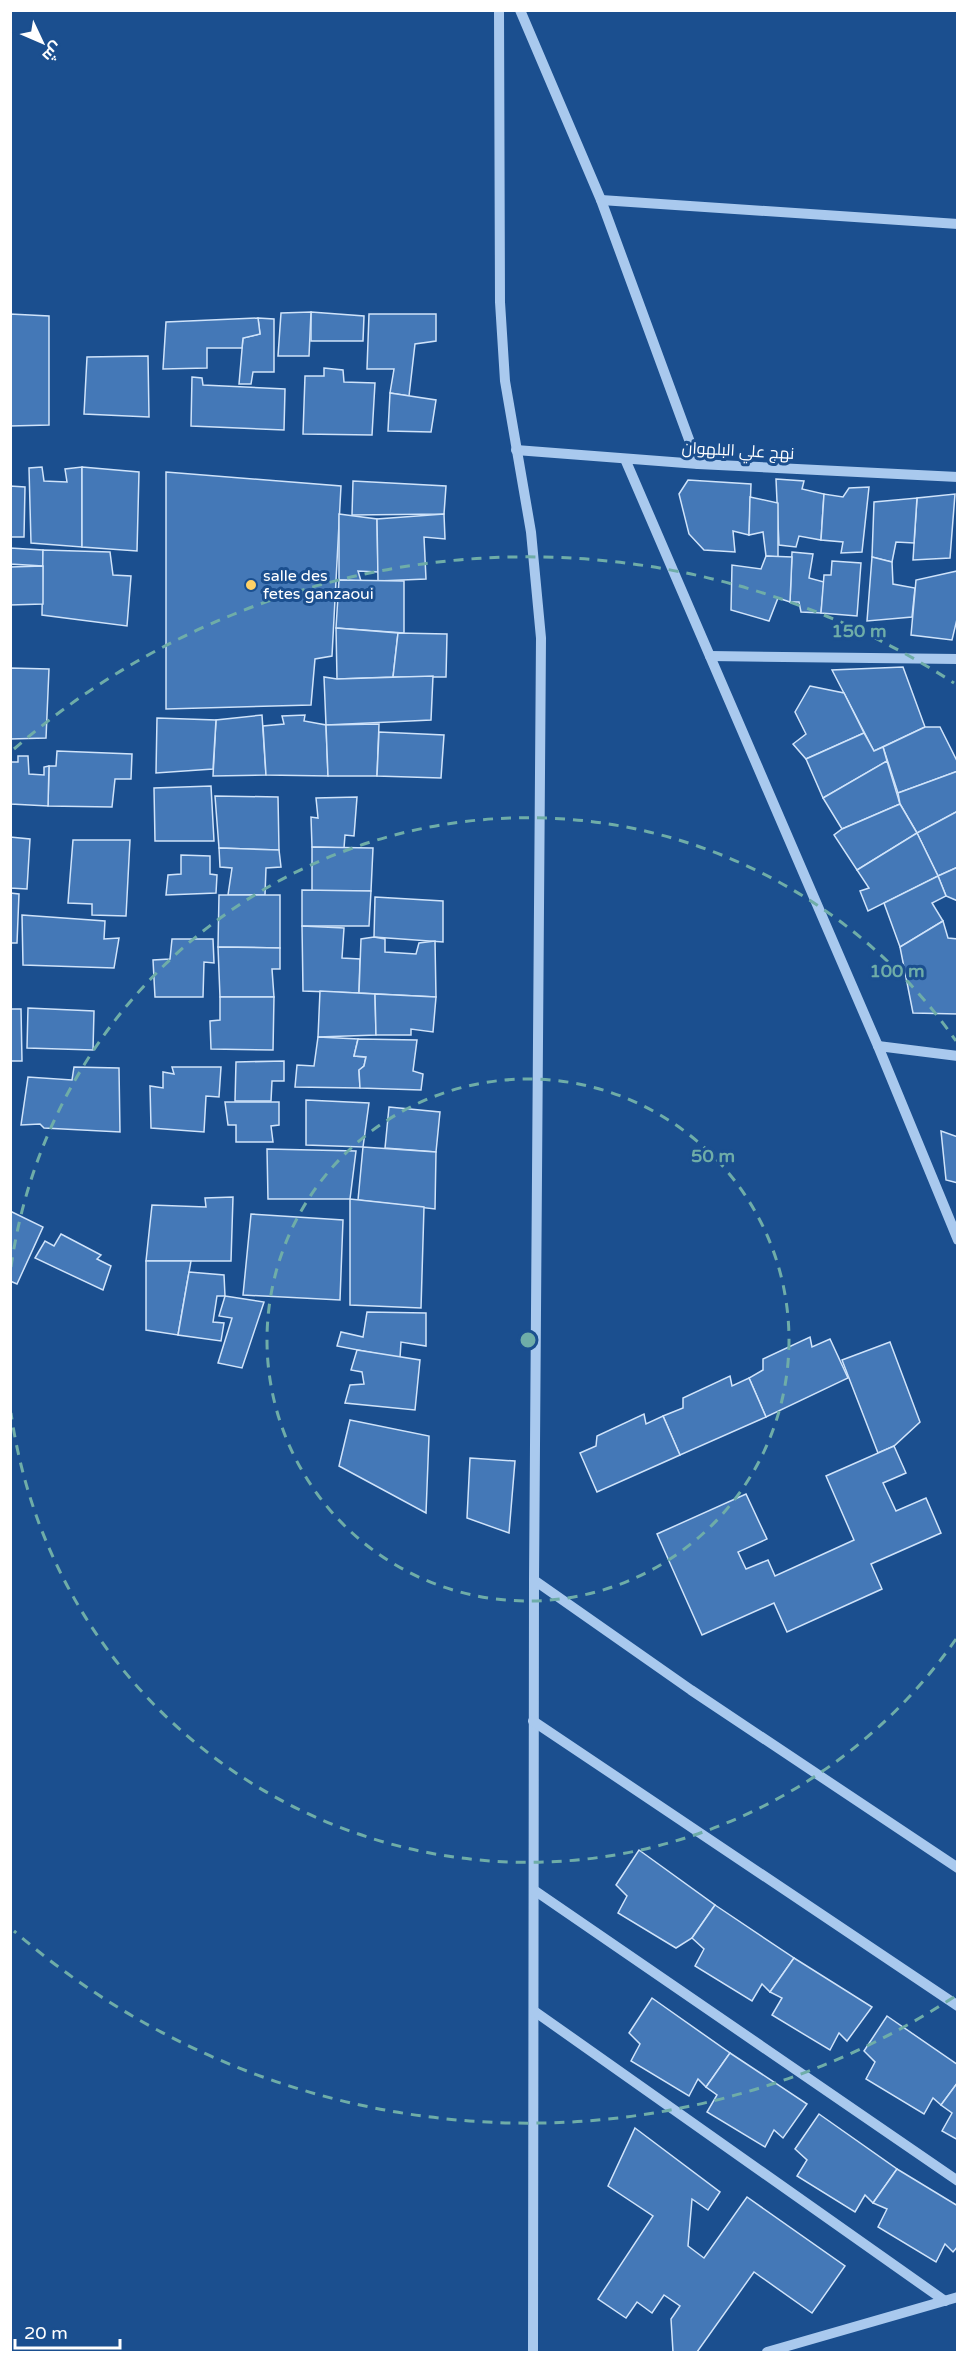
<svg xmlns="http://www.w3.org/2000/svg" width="968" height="2363" font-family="'Varela Round',Cairo,sans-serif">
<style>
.building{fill:#4478b7;stroke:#cfe3fa;stroke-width:1.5}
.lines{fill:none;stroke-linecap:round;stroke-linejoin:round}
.minor{stroke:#a9c9ee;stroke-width:10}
.ring{fill:none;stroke:#6fada8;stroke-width:3;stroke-dasharray:10 8}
.poi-dot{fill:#ffd166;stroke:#1b4f8f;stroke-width:2}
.labels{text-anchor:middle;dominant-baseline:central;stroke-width:6;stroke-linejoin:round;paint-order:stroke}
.street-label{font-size:16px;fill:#fff;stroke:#1b4f8f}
.poi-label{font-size:16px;fill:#fff;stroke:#1b4f8f;text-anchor:start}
.centre{fill:#6fada8;stroke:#1b4f8f;stroke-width:3}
.ring-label{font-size:18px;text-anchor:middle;font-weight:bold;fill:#6fada8;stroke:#1b4f8f;stroke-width:6;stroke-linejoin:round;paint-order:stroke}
</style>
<rect width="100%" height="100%" fill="#1b4f8f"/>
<!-- building -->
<g class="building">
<path d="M311,312L364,316L363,341H311Z"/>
<path d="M311,312L309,356H278L281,313Z"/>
<path d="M10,314L49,316V425L10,426Z"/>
<path d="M369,314H436V341L415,344L409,396L390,393L394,369H367Z"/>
<path d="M258,318L274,319V372H253L251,384H239L243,338L260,334Z"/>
<path d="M258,318L260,334L243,338L242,348H207V368L163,369L166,322Z"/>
<path d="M148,356L149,417L84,414L87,357Z"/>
<path d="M324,368L343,370L344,382L375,383L372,435L303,434L305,376H324Z"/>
<path d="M192,377L202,378L203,385L285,389L284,430L191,426Z"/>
<path d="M390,393L436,400L431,432L388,431Z"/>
<path d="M42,467L44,481L67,482L65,469L82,467V547L31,543L29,468Z"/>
<path d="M82,467L139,472L137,551L82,547Z"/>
<path d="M166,472L341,486L332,656L315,659L311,705L166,709Z"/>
<path d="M776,479L804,481L802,489L824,494L821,540L799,536L796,547L779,545Z"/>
<path d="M688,480L751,484L749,535L733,531L735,552L704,550L689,534L679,494Z"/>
<path d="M353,481L446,486L444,514L352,515Z"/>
<path d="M10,486L25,487L24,537H10Z"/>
<path d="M869,487L862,552L841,553L843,542L821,540L824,494L843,497L849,488Z"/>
<path d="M955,494L950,558L913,560L917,498Z"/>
<path d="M750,497L778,503V557L766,556L763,532L749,535Z"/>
<path d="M917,498L914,543L896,542L892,562L872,557L874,502Z"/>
<path d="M339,514L377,519L378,572L358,571L361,581L339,580Z"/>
<path d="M444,514L445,539L424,537L426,579L378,581L377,519Z"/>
<path d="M10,548L43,550V566L10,564Z"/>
<path d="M43,550L110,552L113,575L131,576L127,626L42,615Z"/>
<path d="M792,552L813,554L809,578L824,582L821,613L801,612L799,602H790Z"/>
<path d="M766,556L792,557L790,602L778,598L769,621L731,610L732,565L761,569Z"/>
<path d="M872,557L892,562L893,584L915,588L912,617L867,621Z"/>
<path d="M832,561L861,563L857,616L821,613L824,575H831Z"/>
<path d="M43,566V604L10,605V567Z"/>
<path d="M957,571L958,615L952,640L911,635L916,580Z"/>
<path d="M339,580L404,581V633L336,628Z"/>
<path d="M336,628L398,633L393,677L337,679Z"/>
<path d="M398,633L447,634L446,677H393Z"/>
<path d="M903,667L925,727L874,751L832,670Z"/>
<path d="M10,668L49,669L46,738L10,739Z"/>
<path d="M433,676L431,720L326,725L324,677L337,679Z"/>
<path d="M810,686L844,693L864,733L806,759L793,744L806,734L795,712Z"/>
<path d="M262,715L266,775L213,776L216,720Z"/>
<path d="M305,715L304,721L326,725L328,776L266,775L263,726L284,724L282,716Z"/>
<path d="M157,718L216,720L213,769L156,773Z"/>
<path d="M379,724L377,776H328L326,725Z"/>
<path d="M925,727H940L958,763V771L898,793L883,747Z"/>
<path d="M379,732L444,735L441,778L377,776Z"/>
<path d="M864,733L874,751L883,747L887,761L823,798L806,759Z"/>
<path d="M57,751L132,754L131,779H115L112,807L48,806L49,766H56Z"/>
<path d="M18,756H28L29,774L44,775V767L49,766L48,806L11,804L10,762H18Z"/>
<path d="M887,761L900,804L842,829L823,798Z"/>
<path d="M958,771V811L917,833L900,804L898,793Z"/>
<path d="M211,786L214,841H155L154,788Z"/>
<path d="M215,796L278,797L279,850L219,848Z"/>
<path d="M357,797L354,836L345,835L344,848L312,847L311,817L318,818L316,798Z"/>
<path d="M900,804L917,833L857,870L834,835L842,829Z"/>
<path d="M958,811V867L938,876L917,833Z"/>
<path d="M917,833L938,876L868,911L860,891L869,888L857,870Z"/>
<path d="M10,837L30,839L27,889L10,888Z"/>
<path d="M73,840H130L126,916L92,915V904L68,903Z"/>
<path d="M312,847L373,848L371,891H312Z"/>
<path d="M219,848L279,850L281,867L266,868L265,895H228L232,868L220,867Z"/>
<path d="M181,855L210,856V874L217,875L216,893L166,895L168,875L181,874Z"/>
<path d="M958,867V901L946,896L938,876Z"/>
<path d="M938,876L946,896L932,903L943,921L900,947L884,903Z"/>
<path d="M302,890L371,891L369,926H302Z"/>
<path d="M10,893L19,894L17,943H10Z"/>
<path d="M219,895H280V948L218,947Z"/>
<path d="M375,897L443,901V942L374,937Z"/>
<path d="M22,915L105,921L104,939L119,938L114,968L23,965Z"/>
<path d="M943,921L948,938L958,939V1014L913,1013L900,947Z"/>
<path d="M302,926L344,928L342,958L360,959L359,993L303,991Z"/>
<path d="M374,937L385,939V952L416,954L419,943L435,941L436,997L359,993L361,939Z"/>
<path d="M172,939H213L214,963L204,962L203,997H155L153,960L170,959Z"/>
<path d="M218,947L280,948V969H272L274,997H220Z"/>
<path d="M320,991L375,994L376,1035L318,1037Z"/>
<path d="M375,994L436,997L433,1032L411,1029V1035H376Z"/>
<path d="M220,997H274L273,1050L211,1049L210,1021L220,1020Z"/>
<path d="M28,1008L94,1011L93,1050L27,1048Z"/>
<path d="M10,1009H21L22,1061H10Z"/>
<path d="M318,1037L358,1039L354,1056L366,1057L364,1066L359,1070L360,1088L295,1087L297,1065L314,1066Z"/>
<path d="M358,1039L417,1040L413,1071L423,1074L421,1090L360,1088L359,1070L364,1066L366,1057L354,1056Z"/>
<path d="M284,1061V1081H272L271,1101H235L236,1062Z"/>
<path d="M74,1067L119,1068L120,1132L44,1128L40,1124L21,1125L28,1077L72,1080Z"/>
<path d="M172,1067H221L219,1097L206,1096L204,1132L151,1128L150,1086L163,1088V1072L174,1074Z"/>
<path d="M306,1100L369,1103L363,1147L306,1145Z"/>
<path d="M225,1102H279V1125L271,1126L273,1142H236V1125H228Z"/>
<path d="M389,1107L440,1112L436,1152L385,1148Z"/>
<path d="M941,1131L958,1137V1183L946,1180Z"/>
<path d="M363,1147L436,1152L435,1209L358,1200Z"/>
<path d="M267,1149L356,1151L350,1199H268Z"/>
<path d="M233,1197L231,1261H146L152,1205L206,1207L205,1198Z"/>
<path d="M350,1199L424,1207L421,1308L350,1305Z"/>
<path d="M10,1211L43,1227L17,1284L10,1281Z"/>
<path d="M251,1214L343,1220L340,1300L243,1295Z"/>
<path d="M61,1234L101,1255L97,1259L111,1266L103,1290L35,1258L45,1241L54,1246Z"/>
<path d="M146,1261H191L178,1335L146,1330Z"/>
<path d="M189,1272L224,1275L225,1296H217L213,1322L224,1323L221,1341L178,1335Z"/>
<path d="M225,1296L264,1302L242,1368L218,1363L232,1318L219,1316Z"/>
<path d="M367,1312L426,1313V1346L401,1342L400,1358L337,1346L341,1332L363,1337Z"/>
<path d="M810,1337L812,1347L830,1339L848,1378L766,1417L749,1378L763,1370V1359Z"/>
<path d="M890,1342L920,1422L894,1446L878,1453L842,1360Z"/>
<path d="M357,1350L420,1360L415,1410L345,1403L350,1385L364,1384L362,1372L351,1370Z"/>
<path d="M730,1376L732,1386L749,1378L766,1417L680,1455L663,1416L683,1408V1398Z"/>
<path d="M644,1414L646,1424L663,1416L680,1455L597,1492L580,1453L596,1446L597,1436Z"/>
<path d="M350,1420L429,1436L426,1513L339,1466Z"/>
<path d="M894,1446L906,1473L883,1483L896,1511L926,1498L941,1533L871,1564L882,1589L787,1632L774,1603L702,1635L657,1534L746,1494L767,1539L738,1552L746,1569L768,1560L775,1576L854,1540L826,1476Z"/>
<path d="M470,1458L515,1461L509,1533L467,1518Z"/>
<path d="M639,1850L715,1905L692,1938L676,1948L618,1913L627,1896L616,1885Z"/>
<path d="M715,1905L794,1958L770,1992L762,1984L752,2001L695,1966L704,1949L692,1938Z"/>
<path d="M794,1958L872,2007L847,2041L839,2033L830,2050L772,2015L782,1998L770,1992Z"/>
<path d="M652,1998L730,2053L706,2087L698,2079L689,2096L631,2061L640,2044L629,2033Z"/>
<path d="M887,2016L958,2065V2082L941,2105L933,2098L924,2114L866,2079L875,2062L864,2051Z"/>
<path d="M730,2053L807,2104L783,2138L774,2130L765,2147L707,2112L717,2095L706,2087Z"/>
<path d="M958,2082V2140L942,2131L952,2113L941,2105Z"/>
<path d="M819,2114L897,2169L873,2203L865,2195L855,2212L797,2176L807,2160L795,2149Z"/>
<path d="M635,2128L720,2192L708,2210L692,2199L688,2246L704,2258L747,2197L845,2266L812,2313L754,2272L697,2352H673L671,2319L680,2306L664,2295L652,2313L637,2302L626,2318L598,2299L653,2216L608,2186Z"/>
<path d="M897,2169L958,2206V2246L953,2252L945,2244L936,2262L878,2227L887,2209L873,2203Z"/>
</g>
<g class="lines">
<!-- minor -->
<g class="minor">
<path d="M499,10L500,302L505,381L531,532L541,638L534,1580L533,2352"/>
<path d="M520,10L601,200L698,464"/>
<path d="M601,200L958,224"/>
<path d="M516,450L698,464L958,477"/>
<path d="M625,459L878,1046L958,1240"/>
<path d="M710,656L958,659"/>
<path d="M878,1046L958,1056"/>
<path d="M534,1580L691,1690L958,1868"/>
<path d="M533,1721L958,2006"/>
<path d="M534,1890L958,2181"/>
<path d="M534,2011L945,2301"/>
<path d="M767,2352L958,2297"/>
</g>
</g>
<!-- distance rings -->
<g class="ring">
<circle cx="528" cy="1340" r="261"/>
<path d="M956 1639A522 522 0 0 1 11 1413M11 1267A522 522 0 0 1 956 1041"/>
<path d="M954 1997A783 783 0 0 1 14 1931M14 749A783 783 0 0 1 954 683"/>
</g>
<!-- markers -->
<circle class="poi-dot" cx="251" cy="585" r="6"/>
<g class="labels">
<!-- street labels -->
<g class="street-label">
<text transform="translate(738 451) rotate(3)">نهج علي البلهوان</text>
</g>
<!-- poi labels -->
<g class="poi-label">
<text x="263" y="576">salle des<tspan x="263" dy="18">fetes ganzaoui</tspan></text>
</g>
</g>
<circle cx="528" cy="1340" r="9" class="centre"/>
<g class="ring-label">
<text x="859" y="637">150 m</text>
<text x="897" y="977">100 m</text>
<text x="713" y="1162">50 m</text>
</g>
<!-- border -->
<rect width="968" height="2363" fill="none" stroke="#ffffff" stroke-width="24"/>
<!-- north arrow -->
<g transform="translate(42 42) rotate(134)" stroke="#1b4f8f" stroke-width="4.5" paint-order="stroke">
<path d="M0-4.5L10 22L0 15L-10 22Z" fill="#ffffff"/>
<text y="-9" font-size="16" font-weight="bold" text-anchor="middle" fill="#ffffff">ش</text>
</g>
<!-- scale -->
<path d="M15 2339v9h105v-9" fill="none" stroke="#ffffff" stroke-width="3"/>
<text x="24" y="2339" font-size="18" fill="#ffffff" stroke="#1b4f8f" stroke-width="4.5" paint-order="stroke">20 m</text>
</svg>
